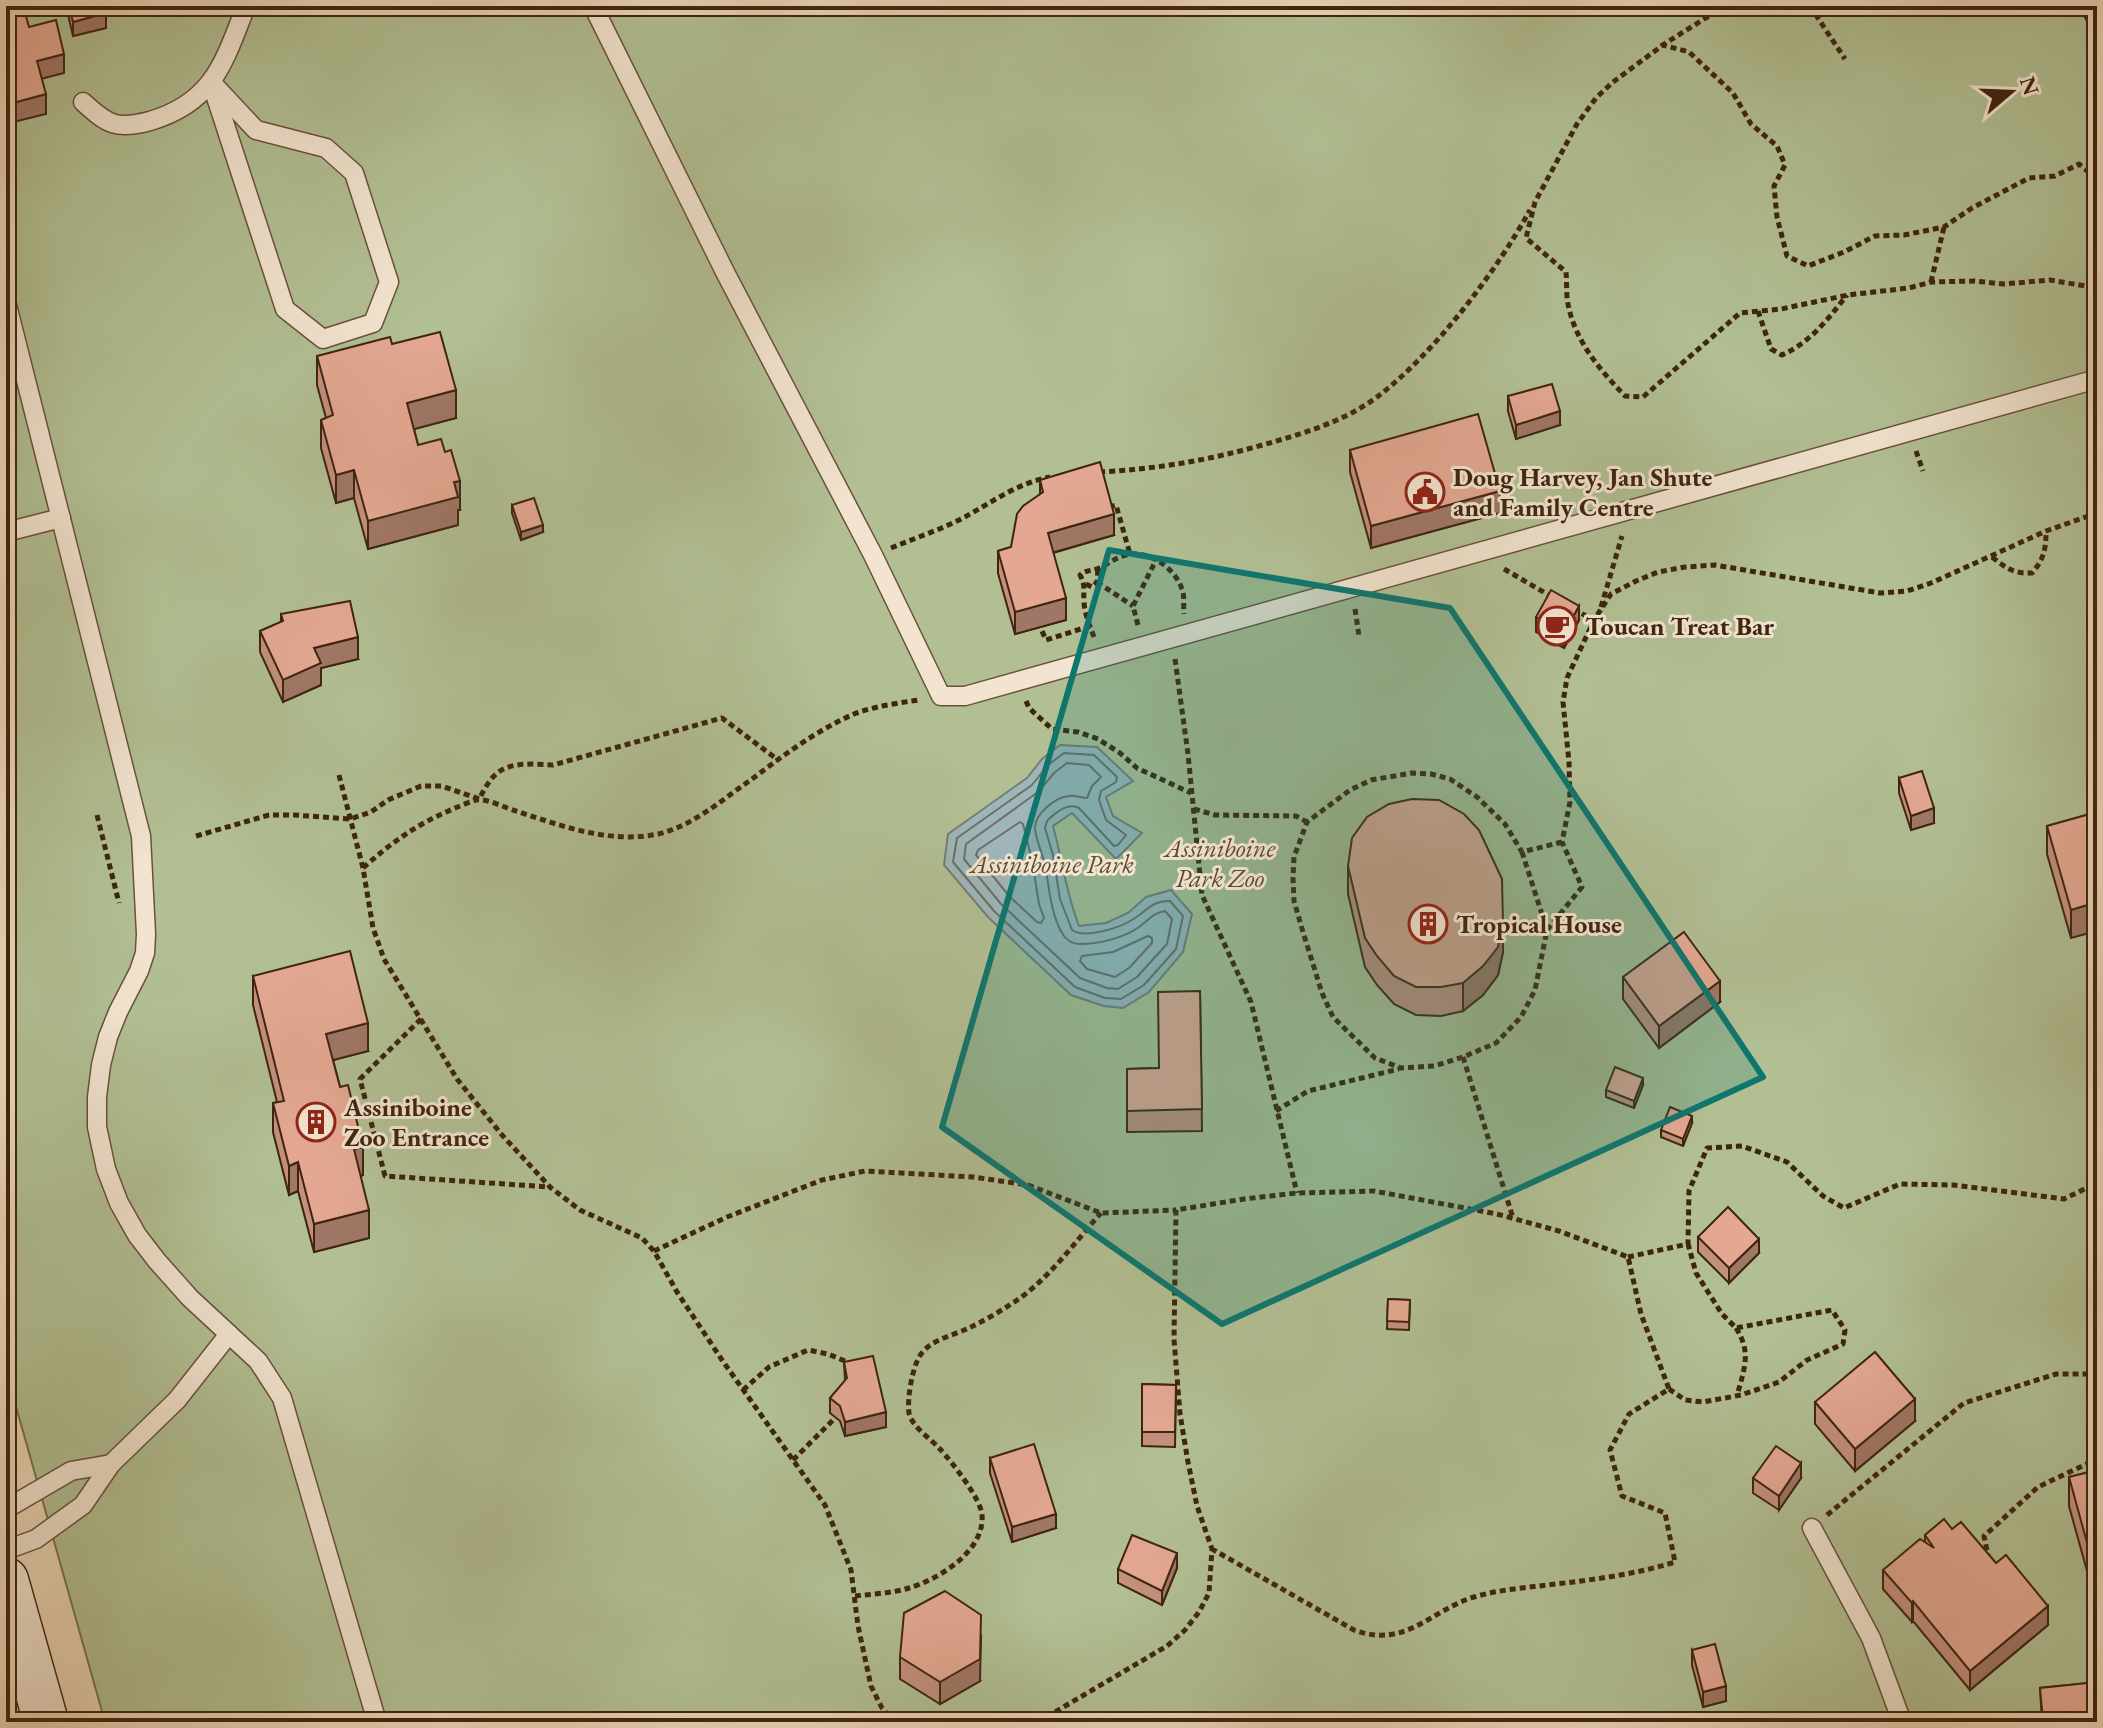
<svg xmlns="http://www.w3.org/2000/svg" width="2103" height="1728" font-family="'EB Garamond',serif">
<style>
.green{fill:#b1bf93;stroke:#787252;stroke-width:2}
.water{fill:#9eb6ba;stroke:#787c76;stroke-width:2}
.lines{fill:none;stroke-linecap:round;stroke-linejoin:round}
.shore{stroke:#6e6e65;stroke-width:2}
.lane-casing{stroke:#69513a;stroke-width:21}
.secondary-casing{stroke:#3e2510;stroke-width:47}
.path{stroke:#3e2510;stroke-width:5;stroke-dasharray:6 4;stroke-linecap:butt}
.lane{stroke:#f2e4d0;stroke-width:18}
.secondary{stroke:#f2e4d0;stroke-width:44}
.wall{fill:#c4907e;stroke:#3e2510;stroke-width:2}
.shaded-wall{fill:#a07666;stroke:#3e2510;stroke-width:2}
.building{fill:#e4a892;stroke:#3e2510;stroke-width:2}
.marked{fill:#0f766e;fill-opacity:0.2;stroke:#0f766e;stroke-width:6;stroke-linejoin:round}
.labels{text-anchor:middle;dominant-baseline:central;stroke-width:6;stroke-linejoin:round;paint-order:stroke}
.poi-label{font-size:26px;font-weight:bold;fill:#3e2510;stroke:#f2e4d0;text-anchor:start}
.park-label{font-size:26px;font-style:italic;fill:#5b4c31;stroke:#f2e4d0}
</style>
<rect width="100%" height="100%" fill="#ebd6b7"/>
<filter id="stains"><feTurbulence type="fractalNoise" baseFrequency=".0025" numOctaves="4"/><feColorMatrix values="0 0 0 0 .2 0 0 0 0 .09 0 0 0 0 .02 0 0 0 .5 -.17"/></filter>
<radialGradient id="worn" r=".72"><stop offset=".6" stop-color="#630" stop-opacity="0"/><stop offset="1" stop-color="#630" stop-opacity=".3"/></radialGradient>
<!-- green -->
<path class="green" d="M6,6H2097V1722H105L6,1371Z"/>
<!-- water -->
<path class="water" d="M1060,745L1097,747L1133,781L1106,797L1113,816L1142,833L1116,859L1072,813L1053,826C1062,859 1066,893 1079,926L1106,923L1128,913L1146,897L1171,890L1192,914L1183,952L1149,992L1123,1008L1104,1006L1071,995L988,917L944,865L948,834L1027,778L1042,759Z"/>
<g class="lines">
<!-- shore -->
<g class="shore">
<path d="M1064,753L1094,755L1117,777L1116,782L1101,791L1099,800L1106,820L1126,835L1118,845L1114,846L1079,808C1068,802 1055,813 1047,821L1045,828L1053,855L1060,899L1072,930C1085,939 1119,928 1132,920C1146,912 1152,900 1170,901L1183,916L1176,949L1144,985L1121,999L1105,998L1075,987L994,911L953,862L957,838L1032,785L1048,765Z"/>
<path d="M1067,763L1089,765L1101,777L1092,786L1087,798C1082,798 1075,795 1069,796C1056,797 1035,813 1035,828C1036,842 1044,856 1046,870C1049,890 1052,919 1064,936C1068,941 1074,944 1080,944C1099,944 1124,938 1139,927C1149,920 1153,913 1165,911L1172,919L1167,944L1137,977L1118,989L1107,988L1080,978L1001,904L964,859L966,844L1038,792L1055,772Z"/>
<path d="M1020,822L1023,824L1032,860L1039,904L1044,918L1041,923L1037,922L1009,896L976,855L978,850Z"/>
<path d="M1148,936L1152,938V943L1129,968L1115,977L1087,969L1080,961L1082,956L1113,952Z"/>
</g>
<!-- lane casing -->
<g class="lane-casing">
<g id="lane">
<path d="M593,6L726,274L873,555L941,696H965L2097,379"/>
<path d="M211,82L256,130L326,148L354,173L389,282L373,323L323,339L285,309Z"/>
<path d="M83,102C108,125 117,130 150,121C214,102 224,62 246,6"/>
<path d="M6,301L141,836L146,934L145,953L139,971L118,1012L108,1037L101,1065L97,1097V1127L106,1169L119,1203L137,1235L157,1261L190,1298L258,1361L282,1398L377,1722"/>
<path d="M6,532L61,518"/>
<path d="M6,1509L71,1471L111,1464"/>
<path d="M1812,1528L1871,1638L1902,1722"/>
<path d="M6,1550L36,1539L83,1505L111,1464L177,1400L229,1334"/>
</g>
</g>
<!-- secondary casing -->
<g class="secondary-casing">
<path id="secondary" d="M6,1580L46,1722"/>
</g>
<!-- path -->
<g class="path">
<path d="M1810,6L1845,59"/>
<path d="M2081,6L2097,38"/>
<path d="M1661,46L1725,6"/>
<path d="M2097,179L2079,164L2055,176L2029,178L1972,208L1944,227L1904,235L1875,236L1844,252L1808,266L1787,256L1777,217L1774,186L1785,165L1777,146L1751,124L1733,93L1689,52L1663,45L1613,82L1596,98L1577,124L1535,202L1526,238L1566,272C1567,282 1566,294 1568,304C1575,341 1600,370 1625,396L1643,397L1740,313L1781,309L1848,295L1909,288L1931,282L1975,281L2003,284L2050,280L2097,288"/>
<path d="M1931,282L1944,227"/>
<path d="M1758,311L1771,349L1782,355C1811,342 1828,319 1847,295"/>
<path d="M1916,451L1923,471"/>
<path d="M1099,472C1158,469 1210,460 1266,444C1305,433 1345,421 1377,397C1434,354 1496,272 1530,210"/>
<path d="M1109,507L1116,505L1130,554"/>
<path d="M891,548C915,538 940,530 963,518C991,503 1017,483 1050,477"/>
<path d="M1992,557C2006,568 2014,574 2032,573C2044,559 2046,549 2046,531"/>
<path d="M1504,569L1554,598"/>
<path d="M1097,582L1133,606"/>
<path d="M1086,584L1092,587L1097,582L1098,569"/>
<path d="M1601,607L1622,536"/>
<path d="M1355,609L1359,636"/>
<path d="M1573,609L1594,620"/>
<path d="M1038,622L1046,640L1090,626"/>
<path d="M1138,625L1133,606L1156,560"/>
<path d="M1094,637C1090,626 1085,615 1084,603C1083,591 1086,586 1080,575C1086,570 1090,571 1097,569C1107,565 1114,558 1126,555C1148,549 1175,568 1182,589C1185,596 1183,607 1184,614"/>
<path d="M1175,659L1188,754L1202,895L1251,1002L1297,1193"/>
<path d="M1026,701L1029,708L1052,729L1078,732L1098,739L1120,753L1137,768L1191,793"/>
<path d="M339,775L363,868L373,928L384,959L457,1079L502,1135L550,1187L580,1210L642,1238L654,1251L677,1292L722,1360L825,1505L851,1570L858,1626L871,1686L882,1708L894,1722"/>
<path d="M1194,809L1215,815L1296,816L1307,822"/>
<path d="M97,815L119,903"/>
<path d="M196,836L269,815H294L350,819L371,812L388,800L421,786H442L479,799C483,792 488,782 494,776C508,761 533,764 553,765L722,718L778,760"/>
<path d="M1562,842L1522,852L1505,824L1477,797L1450,779L1431,774L1412,773L1371,780L1350,790L1307,822L1294,857L1293,878L1294,901L1303,932L1322,993L1333,1017L1375,1058L1401,1068L1434,1066L1463,1057L1496,1043L1521,1017L1535,990L1547,930L1582,887L1562,842L1570,802L1569,762L1563,702L1567,678L1594,620L1611,594L1636,581L1658,572L1685,567L1715,565L1880,593L1907,591L1931,583L2046,531L2097,513"/>
<path d="M1522,852L1547,930"/>
<path d="M363,868C392,842 417,824 453,809C460,806 469,802 476,800C487,798 505,808 516,811C562,826 609,844 658,834C693,826 723,799 752,779C784,755 817,730 854,714C875,706 898,703 919,700"/>
<path d="M421,1019L360,1079L385,1176L550,1187"/>
<path d="M1463,1057L1513,1218"/>
<path d="M1276,1111L1308,1091L1399,1069"/>
<path d="M654,1251L727,1217L822,1180L865,1171L973,1177L1028,1185L1101,1213L1176,1210"/>
<path d="M1628,1257L1688,1244L1689,1191L1707,1148L1742,1146L1787,1162L1823,1196L1844,1208L1900,1184L1953,1185L2064,1199L2097,1183"/>
<path d="M1736,1328C1752,1353 1744,1369 1737,1396"/>
<path d="M2089,1374L2093,1418L2097,1438"/>
<path d="M1669,1389L1685,1400L1703,1402L1741,1395L1779,1382L1807,1360L1843,1344L1845,1330L1832,1310L1736,1328L1722,1314L1696,1273L1688,1244"/>
<path d="M743,1390L769,1367L808,1350L828,1354L845,1361L849,1367"/>
<path d="M793,1460L833,1420"/>
<path d="M1827,1515L1964,1403L2056,1374H2089L2097,1364"/>
<path d="M1989,1560L1984,1536L2038,1487L2097,1459"/>
<path d="M855,1596C873,1594 893,1593 909,1588C939,1579 985,1551 982,1515C981,1499 952,1462 940,1449C931,1439 912,1427 909,1413C907,1398 912,1372 918,1359C927,1340 952,1336 969,1328C983,1321 998,1313 1011,1304C1046,1283 1074,1243 1101,1213"/>
<path d="M1038,1722L1167,1646L1185,1630L1199,1612L1209,1593L1212,1549L1197,1506L1188,1462L1180,1414L1174,1339L1176,1210L1244,1199L1297,1193L1374,1191L1497,1214L1559,1231L1628,1257L1641,1314L1669,1389L1629,1414L1610,1450L1622,1496L1665,1513L1675,1562C1633,1575 1591,1580 1547,1585C1523,1588 1497,1590 1474,1597C1429,1611 1406,1649 1354,1630L1212,1549"/>
<path d="M1857,1722L1877,1715"/>
</g>
<!-- lane -->
<use href="#lane" class="lane"/>
<!-- secondary -->
<use href="#secondary" class="secondary"/>
</g>
<!-- wall -->
<g class="wall">
<path d="M66,6H105L106,28L73,36Z"/>
<path d="M1839,6H1858L1845,15Z"/>
<path d="M392,344L456,418L414,429L418,445L460,510H458V525L368,549L354,498L336,503L321,448V420L326,418L317,385V356Z"/>
<path d="M1508,396L1560,425L1516,439L1508,411Z"/>
<path d="M1350,450L1500,513L1371,548L1350,472Z"/>
<path d="M1040,480L1114,535L1053,553L1066,620L1015,634L998,573V551L1011,547L1040,494Z"/>
<path d="M512,505L543,532L521,540L512,513Z"/>
<path d="M281,614L358,659L321,668V685L283,702L260,652V631L281,622Z"/>
<path d="M1536,617L1579,620L1564,648L1536,632Z"/>
<path d="M1899,778L1934,823L1911,830L1899,793Z"/>
<path d="M2097,812L2071,938L2047,854V826Z"/>
<path d="M1348,866L1503,952L1498,975L1483,995L1463,1011L1441,1016L1416,1015L1394,1004L1377,985L1365,967L1348,894Z"/>
<path d="M253,976L368,1051L333,1060L363,1175L360,1176L369,1238L314,1252L298,1191L289,1195L273,1132V1103L277,1102L253,1005Z"/>
<path d="M1623,977L1720,1002L1659,1048L1623,999Z"/>
<path d="M1200,991L1202,1131L1127,1132V1069L1159,1068Z"/>
<path d="M1643,1085L1634,1108L1606,1097V1090Z"/>
<path d="M1692,1123L1683,1146L1661,1137V1130Z"/>
<path d="M1698,1237L1759,1253L1729,1283L1698,1252Z"/>
<path d="M1388,1299L1410,1300L1409,1330L1387,1329Z"/>
<path d="M844,1362L886,1427L845,1436L840,1421L830,1413V1398L845,1381Z"/>
<path d="M1142,1384L1176,1385L1175,1447L1142,1446Z"/>
<path d="M1815,1402L1915,1421L1855,1471L1815,1424Z"/>
<path d="M990,1458L1056,1528L1012,1542L990,1473Z"/>
<path d="M2097,1470V1607L2069,1506V1477Z"/>
<path d="M1753,1478H1801L1779,1510L1753,1493Z"/>
<path d="M1952,1529L2048,1625L1970,1690L1913,1621L1912,1622L1883,1589V1570L1925,1542V1535Z"/>
<path d="M1177,1568L1162,1605L1118,1583V1569Z"/>
<path d="M1692,1650L1726,1701L1703,1707L1692,1665Z"/>
<path d="M900,1657L980,1681L940,1704L900,1679Z"/>
<path d="M2097,1682V1722H2042L2040,1688Z"/>
</g>
<!-- shaded-wall -->
<g class="shaded-wall">
<path d="M1845,6H1858L1845,15Z"/>
<path d="M106,13V28L73,36V22Z"/>
<path d="M64,54V73L37,80V61Z"/>
<path d="M46,94V114L9,123V126L6,127V108L9,104Z"/>
<path d="M456,390V418L407,431V403Z"/>
<path d="M1560,411V425L1516,439V425Z"/>
<path d="M354,470V498L336,503V475Z"/>
<path d="M460,481V510H458V525L368,549V521L454,482Z"/>
<path d="M1500,491V513L1371,548V526Z"/>
<path d="M1114,514V535L1048,554V533Z"/>
<path d="M543,525V532L521,540V532Z"/>
<path d="M1066,598V620L1015,634V612Z"/>
<path d="M1579,606V620L1564,648V633Z"/>
<path d="M358,637V659L321,668V685L283,702V680L314,648Z"/>
<path d="M1934,808V823L1911,830V816Z"/>
<path d="M2097,902V931L2071,938V910Z"/>
<path d="M1503,924V952L1498,975L1483,995L1463,1011V983Z"/>
<path d="M1720,981V1002L1659,1048V1026Z"/>
<path d="M368,1023V1051L326,1062V1034Z"/>
<path d="M1643,1078V1085L1634,1108V1101Z"/>
<path d="M1692,1116V1123L1683,1146V1139Z"/>
<path d="M363,1147V1175L354,1178V1149Z"/>
<path d="M298,1162V1191L289,1195V1166Z"/>
<path d="M369,1210V1238L314,1252V1224Z"/>
<path d="M1759,1239V1253L1729,1283V1268Z"/>
<path d="M1915,1399V1421L1855,1471V1449Z"/>
<path d="M886,1412V1427L845,1436V1422Z"/>
<path d="M1801,1463V1478L1779,1510V1496Z"/>
<path d="M1056,1514V1528L1012,1542V1527Z"/>
<path d="M1177,1553V1568L1162,1605V1591Z"/>
<path d="M1913,1601V1621L1912,1622V1603Z"/>
<path d="M2048,1606V1625L1970,1690V1671Z"/>
<path d="M981,1637L980,1681L940,1704V1682Z"/>
<path d="M1726,1686V1701L1703,1707V1692Z"/>
</g>
<!-- building -->
<g class="building">
<path d="M69,6H105L106,13L73,22Z"/>
<path d="M24,9L29,27L56,20L64,54L37,61L46,94L9,104V107L6,108V14Z"/>
<path d="M440,332L456,390L407,403L418,445L441,439L445,452L451,450L460,481L454,482L458,497L368,521L354,470L336,475L321,420L333,415L317,356L390,337L392,344Z"/>
<path d="M1552,384L1560,411L1516,425L1508,396Z"/>
<path d="M1478,414L1500,491L1371,526L1350,450Z"/>
<path d="M1100,462L1114,514L1048,533L1066,598L1015,612L998,551L1011,547L1017,514L1023,506L1043,492L1040,480Z"/>
<path d="M534,498L543,525L521,532L512,505Z"/>
<path d="M1551,590L1579,606L1564,633L1536,617Z"/>
<path d="M350,601L358,637L314,648L321,663L283,680L260,631L283,621L281,614Z"/>
<path d="M1922,771L1934,808L1911,816L1899,778Z"/>
<path d="M1412,799L1439,800L1464,814L1479,830L1502,879L1503,924L1498,947L1483,966L1463,983L1441,987H1416L1394,976L1377,956L1365,938L1348,866L1352,838L1367,817L1389,804Z"/>
<path d="M2097,812V902L2071,910L2047,826Z"/>
<path d="M1684,932L1720,981L1659,1026L1623,977Z"/>
<path d="M350,951L368,1023L326,1034L340,1087L348,1085L363,1147L354,1149L369,1210L314,1224L298,1162L289,1166L273,1103L284,1101L253,976Z"/>
<path d="M1200,991L1202,1109L1127,1111V1069L1159,1068L1158,992Z"/>
<path d="M1615,1067L1643,1078L1634,1101L1606,1090Z"/>
<path d="M1670,1107L1692,1116L1683,1139L1661,1130Z"/>
<path d="M1728,1207L1759,1239L1729,1268L1698,1237Z"/>
<path d="M1388,1299L1410,1300L1409,1322L1387,1321Z"/>
<path d="M1875,1352L1915,1399L1855,1449L1815,1402Z"/>
<path d="M873,1356L886,1412L845,1422L840,1406L830,1398L847,1378L844,1362Z"/>
<path d="M1142,1384L1176,1385L1175,1432H1142Z"/>
<path d="M1034,1444L1056,1514L1012,1527L990,1458Z"/>
<path d="M1776,1446L1801,1463L1779,1496L1753,1478Z"/>
<path d="M2097,1470V1579L2069,1477Z"/>
<path d="M1944,1519L1952,1529L1961,1522L1996,1563L2006,1555L2048,1606L1970,1671L1913,1601L1912,1603L1883,1570L1920,1539L1934,1548L1925,1535Z"/>
<path d="M1132,1535L1177,1553L1162,1591L1118,1569Z"/>
<path d="M945,1591L981,1615L980,1659L940,1682L900,1657L904,1613Z"/>
<path d="M1715,1644L1726,1686L1703,1692L1692,1650Z"/>
<path d="M2097,1682V1715L2043,1720L2040,1688Z"/>
</g>
<!-- marked area -->
<path class="marked" d="M1109,550L1450,608L1763,1077L1222,1324L942,1127Z"/>
<!-- icons -->
<defs>
<g id="civic-ring" transform="scale(2)"><circle r="9.5" fill="#f2e4d0" stroke="#8f2418" stroke-width="1.5"/><path d="M-.6-6.5H3V-4.5H.6V-3L4-1V1h2V6H-6V1h2V-1L-.6-3ZM-1.2 2.5V6h2.4V2.5Z" fill="#8f2418"/></g>
<g id="cafe-ring" transform="scale(2)"><circle r="9.5" fill="#f2e4d0" stroke="#8f2418" stroke-width="1.5"/><path d="M-5.5-4.5H6V0H3Q3 3.5 0 3.5H-2.5Q-5.5 3.5-5.5 0ZM3-3.2v2h1.7v-2ZM-6 4.5H4V6H-6Z" fill="#8f2418"/></g>
<g id="building-ring" transform="scale(2)"><circle r="9.5" fill="#f2e4d0" stroke="#8f2418" stroke-width="1.5"/><path d="M-4-6H4V6H1V3H-1V6H-4ZM-2.5-4.3h1.7v1.8h-1.7ZM.8-4.3h1.7v1.8H.8ZM-2.5-1h1.7V.8h-1.7ZM.8-1h1.7V.8H.8Z" fill="#8f2418"/></g>
</defs>
<g fill-rule="evenodd">
<use href="#civic-ring" x="1425" y="492"/>
<use href="#cafe-ring" x="1557" y="626"/>
<use href="#building-ring" x="1428" y="924"/>
<use href="#building-ring" x="316" y="1122"/>
</g>
<g class="labels">
<!-- poi labels -->
<g class="poi-label">
<text x="1453" y="477">Doug Harvey, Jan Shute<tspan x="1453" dy="30">and Family Centre</tspan></text>
<text x="1585" y="626">Toucan Treat Bar</text>
<text x="1456" y="924">Tropical House</text>
<text x="344" y="1107">Assiniboine<tspan x="344" dy="30">Zoo Entrance</tspan></text>
</g>
<!-- park labels -->
<g class="park-label">
<text x="1220" y="848">Assiniboine<tspan x="1220" dy="30">Park Zoo</tspan></text>
<text x="1052" y="864">Assiniboine Park</text>
</g>
</g>
<!-- margin -->
<rect width="2103" height="1728" fill="none" stroke="#ebd6b7" stroke-width="32"/>
<rect x="8" y="8" width="2087" height="1712" fill="none" stroke="#3e2510" stroke-width="4"/>
<rect x="16" y="16" width="2071" height="1696" fill="none" stroke="#3e2510" stroke-width="2"/>
<!-- north arrow -->
<g transform="translate(2011 92) rotate(71)" stroke="#f2e4d0" stroke-width="6" paint-order="stroke">
<path d="M0-6L14 30L0 20L-14 30Z" fill="#3e2510"/>
<text y="-12" font-size="22" font-weight="bold" text-anchor="middle" fill="#3e2510">N</text>
</g>
<rect width="100%" height="100%" filter="url(#stains)"/>
<rect width="100%" height="100%" fill="url(#worn)"/>
</svg>
